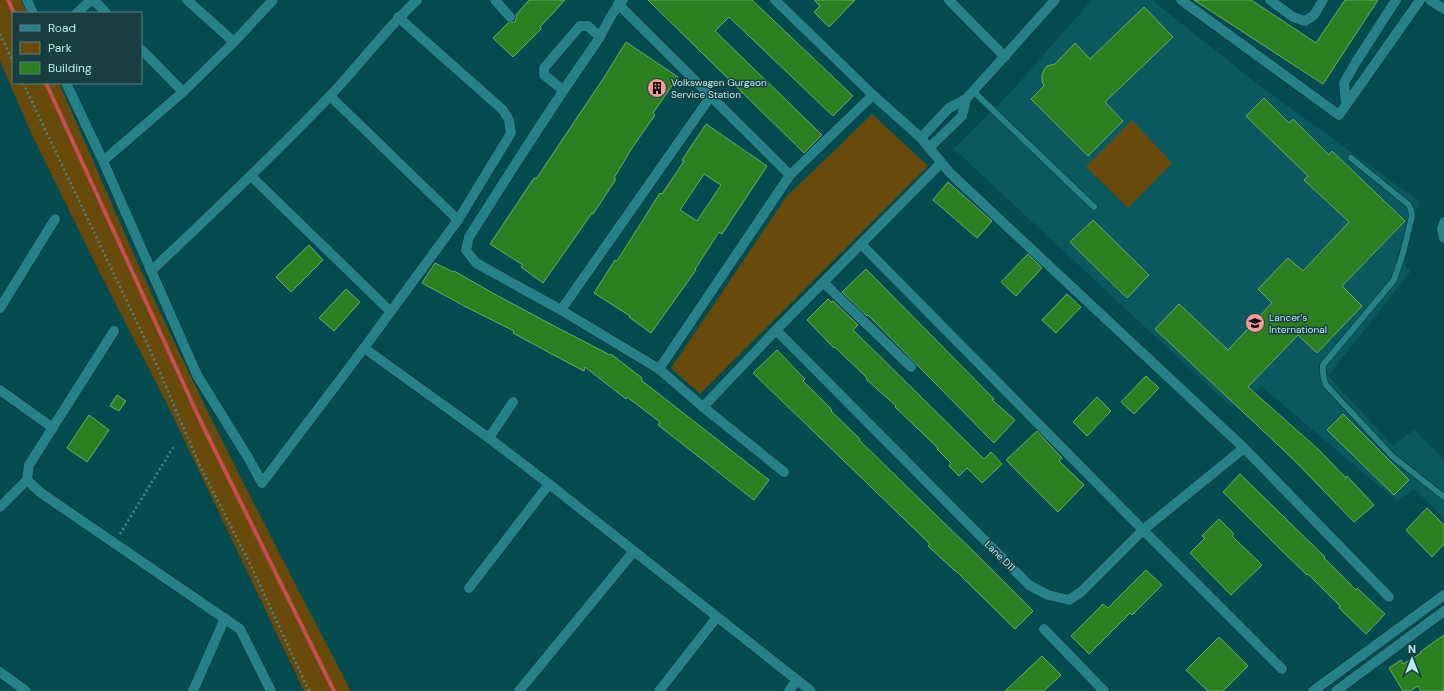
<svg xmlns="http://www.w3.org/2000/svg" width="1444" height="691" font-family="'DM Sans',sans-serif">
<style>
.built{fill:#09595e}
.green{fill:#684b0c}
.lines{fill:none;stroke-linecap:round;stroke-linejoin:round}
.stream{stroke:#c54f52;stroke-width:4}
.building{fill:#2c7f21;stroke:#73a96c;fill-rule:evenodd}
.service-casing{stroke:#082e31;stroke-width:7}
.minor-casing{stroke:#082e31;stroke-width:11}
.path{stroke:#4a898d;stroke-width:2.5;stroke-dasharray:2 3;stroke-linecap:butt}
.service{stroke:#268288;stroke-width:6}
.minor{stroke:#268288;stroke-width:10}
.labels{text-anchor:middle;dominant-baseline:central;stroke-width:3;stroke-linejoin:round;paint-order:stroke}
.poi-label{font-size:10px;fill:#baecf0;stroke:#193e40;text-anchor:start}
.street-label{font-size:10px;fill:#baecf0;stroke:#193e40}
</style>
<rect width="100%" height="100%" fill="#044b4f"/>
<!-- built -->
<path class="built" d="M1092,0H1152L1260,86L1420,202L1396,259L1411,271L1328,376L1393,445L1414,430L1444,459V518L1414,489L1397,501L1262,387L1231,407L954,149L1010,93Z"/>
<!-- green -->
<g class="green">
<path d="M0,0H21L27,13H13V83H59C86,144 112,205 139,266C204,410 278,551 351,691H304L172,414L96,265L32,135L0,61Z"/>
<path d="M872,114L928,166L700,394L671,368L786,197Z"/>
<path d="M1132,120L1172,163L1128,208L1086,167Z"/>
</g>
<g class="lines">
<!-- stream -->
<g class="stream">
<path d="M8,0L14,13"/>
<path d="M46,83L201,422L334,691"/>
</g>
</g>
<!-- building -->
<g class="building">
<path d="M529,0H565L540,27L541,29L513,57L493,38L508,23L515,22L516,19V15Z"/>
<path d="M648,0H752L853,96L833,116L729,17L715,31L822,135L804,153Z"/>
<path d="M814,0H855L829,27L814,12L820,6Z"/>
<path d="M1194,0H1251L1316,43L1345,0H1378L1323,84Z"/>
<path d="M1144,7L1173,37L1105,102L1123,121L1088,156L1031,99L1044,86L1042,81V75L1044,70L1047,66L1055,64L1075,43L1090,59Z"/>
<path d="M626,42L678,77L653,113L655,115L632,148L614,178L616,179L593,214L592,213L543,283L521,267L523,265L490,244L534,178L536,179L605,76Z"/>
<path d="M1264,98L1289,123L1293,119L1329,155L1332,151L1405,221L1342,286L1362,306L1317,353L1298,335L1248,387L1319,450L1346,478L1347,476L1374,505L1354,522L1294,460L1155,329L1179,304L1228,350L1272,303L1258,289L1288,258L1303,271L1349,222L1304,180L1308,176L1246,116Z"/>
<path d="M706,124L767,166L722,234L719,232L695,269L696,270L651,333L629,317L630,316L594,293L615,260L617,261L660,193L662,194L684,161L682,160ZM704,174L721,185L697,221L680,210Z"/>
<path d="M948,182L992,221L977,238L933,200Z"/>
<path d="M1093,220L1149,275L1127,298L1070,242Z"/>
<path d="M309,245L323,260L291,292L276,277Z"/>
<path d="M1028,254L1042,268L1016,296L1001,282Z"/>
<path d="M435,263L453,272L454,271L498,296L558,328L610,355L611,354L642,378L641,380L769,480L754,500L658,425L660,422L627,397L626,399L585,367L584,371L548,352L513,333L514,331L468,308L422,283Z"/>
<path d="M866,269L994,399L992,400L1015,420L994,443L868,315L867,316L842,292Z"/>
<path d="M346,289L360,302L334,331L319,318Z"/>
<path d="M1067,294L1081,307L1056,333L1042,320Z"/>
<path d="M828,299L831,302L833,301L858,325L853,330L984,459L991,452L1002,464L982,483L967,468L959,476L949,466L951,463L937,449L938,448L895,407L896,406L866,379L867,378L835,347L834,348L807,320Z"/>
<path d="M777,350L805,379L803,381L832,410L831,411L860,439L859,440L974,552L1033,611L1015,629L956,571H955L928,546L930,544L753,373Z"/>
<path d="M1146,376L1159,388L1134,414L1121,402Z"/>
<path d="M117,395L126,401L119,411L110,406Z"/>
<path d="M1097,397L1111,411L1087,436L1073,422Z"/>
<path d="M1343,414L1409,480L1394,495L1327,430Z"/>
<path d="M89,415L109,430L87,462L67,448Z"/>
<path d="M1037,431L1062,458L1059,461L1084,485L1058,512L1006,460Z"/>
<path d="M1240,474L1325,557L1324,558L1356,590L1357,588L1385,614L1366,634L1339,608L1340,606L1308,574L1307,575L1280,549L1223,492Z"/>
<path d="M1427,508L1444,525V544L1432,557L1406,530Z"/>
<path d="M1219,519L1234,534L1232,536L1262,565L1231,595L1190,553L1205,538L1202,536Z"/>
<path d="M1146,570L1162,585L1132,615L1130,613L1089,654L1071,636L1103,604L1108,608Z"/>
<path d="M1444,635V691H1421L1418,686L1410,691H1403L1389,668L1401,660L1403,664L1421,653L1420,652Z"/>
<path d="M1219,637L1248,666L1223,691H1208L1186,670Z"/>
<path d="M1042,656L1061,675L1044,691H1005Z"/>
</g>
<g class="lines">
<!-- service casing -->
<g class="service-casing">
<g id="service">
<path d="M973,91L1094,207"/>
<path d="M1351,158L1409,205L1411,210L1412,216L1403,253L1394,280L1323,365C1322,373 1323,378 1326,385L1392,456L1444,497"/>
</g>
</g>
<!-- minor casing -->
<g class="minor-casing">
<g id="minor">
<path d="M27,0L33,13"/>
<path d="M94,0L106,13"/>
<path d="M187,0L234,42"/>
<path d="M495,0L510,17"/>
<path d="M623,0C610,13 604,32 594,46C550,108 510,173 469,237L466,250L476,263L561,310L659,369L703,407L784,472"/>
<path d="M775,0L873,95L921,138L950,173L1244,448L1389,597"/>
<path d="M949,0L1005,57"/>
<path d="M1181,0L1339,115L1420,0"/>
<path d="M1270,0L1293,17L1305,21L1314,15L1323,0"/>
<path d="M1430,0L1444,9"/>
<path d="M618,4L790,175"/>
<path d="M77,13L91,0"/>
<path d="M141,49L183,92"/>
<path d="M66,83L103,161L197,375L249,459L262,483L364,348L458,220L511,133L509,120L503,110L398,17"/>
<path d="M563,90L544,75V68L580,26H588L600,37"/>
<path d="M330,96L458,220"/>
<path d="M1346,105L1344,83L1356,62L1396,0"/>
<path d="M921,138L949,108L966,99L1055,0"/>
<path d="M929,148L962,116L966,99"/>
<path d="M103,161L183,92L234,42L273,0"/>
<path d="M251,176L390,311"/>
<path d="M1444,222L1442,229L1444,238"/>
<path d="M861,244L1143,530L1282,669"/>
<path d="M151,271C211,214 272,157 329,97C359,65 385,30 417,0"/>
<path d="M823,282L911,367"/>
<path d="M0,308L55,219"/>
<path d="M561,310L711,96"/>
<path d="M776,330L1029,585L1048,595L1069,600L1081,592L1143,530L1244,448"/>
<path d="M114,331L29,465L27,480L41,493L240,629L271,691"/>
<path d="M364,348L489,438L549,484L811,691"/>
<path d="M659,369L790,175L873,95"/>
<path d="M0,390L53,428"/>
<path d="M703,407L776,330L941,163"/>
<path d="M489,438L513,402"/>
<path d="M0,507L27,480"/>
<path d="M469,588L549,484"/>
<path d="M1044,629L1104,691"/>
<path d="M0,672L26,691"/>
<path d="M193,691L225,618"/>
<path d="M519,691L634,551"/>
<path d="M659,691L717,617"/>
<path d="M789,691L797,680"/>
<path d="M1313,691L1444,595"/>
<path d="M1336,691L1444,611"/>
</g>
</g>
<!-- path -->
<g class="path">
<path d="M0,34L13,62"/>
<path d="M23,83L152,354L199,464L251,566L309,691"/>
<path d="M120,534L174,446"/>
</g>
<!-- service -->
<use href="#service" class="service"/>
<!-- minor -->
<use href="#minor" class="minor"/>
</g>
<!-- icons -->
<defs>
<g id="building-disc" transform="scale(1)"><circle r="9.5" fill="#f59b99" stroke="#193e40"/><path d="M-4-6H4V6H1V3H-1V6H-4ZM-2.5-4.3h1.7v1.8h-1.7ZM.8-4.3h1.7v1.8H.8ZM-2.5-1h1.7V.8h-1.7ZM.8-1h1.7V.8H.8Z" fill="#111"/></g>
<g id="school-disc" transform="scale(1)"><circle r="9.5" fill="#f59b99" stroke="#193e40"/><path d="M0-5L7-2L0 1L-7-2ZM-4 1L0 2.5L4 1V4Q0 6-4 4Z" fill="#111"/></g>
</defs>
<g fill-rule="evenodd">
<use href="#building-disc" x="657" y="88"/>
<use href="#school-disc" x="1255" y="323"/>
</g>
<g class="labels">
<!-- poi labels -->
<g class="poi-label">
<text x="671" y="82">Volkswagen Gurgaon<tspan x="671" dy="12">Service Station</tspan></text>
<text x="1269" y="317">Lancer's<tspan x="1269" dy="12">International</tspan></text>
</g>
<!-- street labels -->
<g class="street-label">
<text transform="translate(1000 556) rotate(45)">Lane D11</text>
</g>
</g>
<!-- legend -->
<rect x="12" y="12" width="130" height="72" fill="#193e40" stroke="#598486"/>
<rect x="20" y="25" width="20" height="6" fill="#268288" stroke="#598486"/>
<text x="48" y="32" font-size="12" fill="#baecf0">Road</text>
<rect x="20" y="42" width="20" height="12" fill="#684b0c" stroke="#598486"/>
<text x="48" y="52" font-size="12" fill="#baecf0">Park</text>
<rect x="20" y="62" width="20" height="12" fill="#2c7f21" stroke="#598486"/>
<text x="48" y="72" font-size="12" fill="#baecf0">Building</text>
<!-- north arrow -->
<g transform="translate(1412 659)" stroke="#193e40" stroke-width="3" paint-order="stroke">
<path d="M0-3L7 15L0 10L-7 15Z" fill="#baecf0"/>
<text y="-6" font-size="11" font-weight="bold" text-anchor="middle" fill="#baecf0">N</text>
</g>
</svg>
